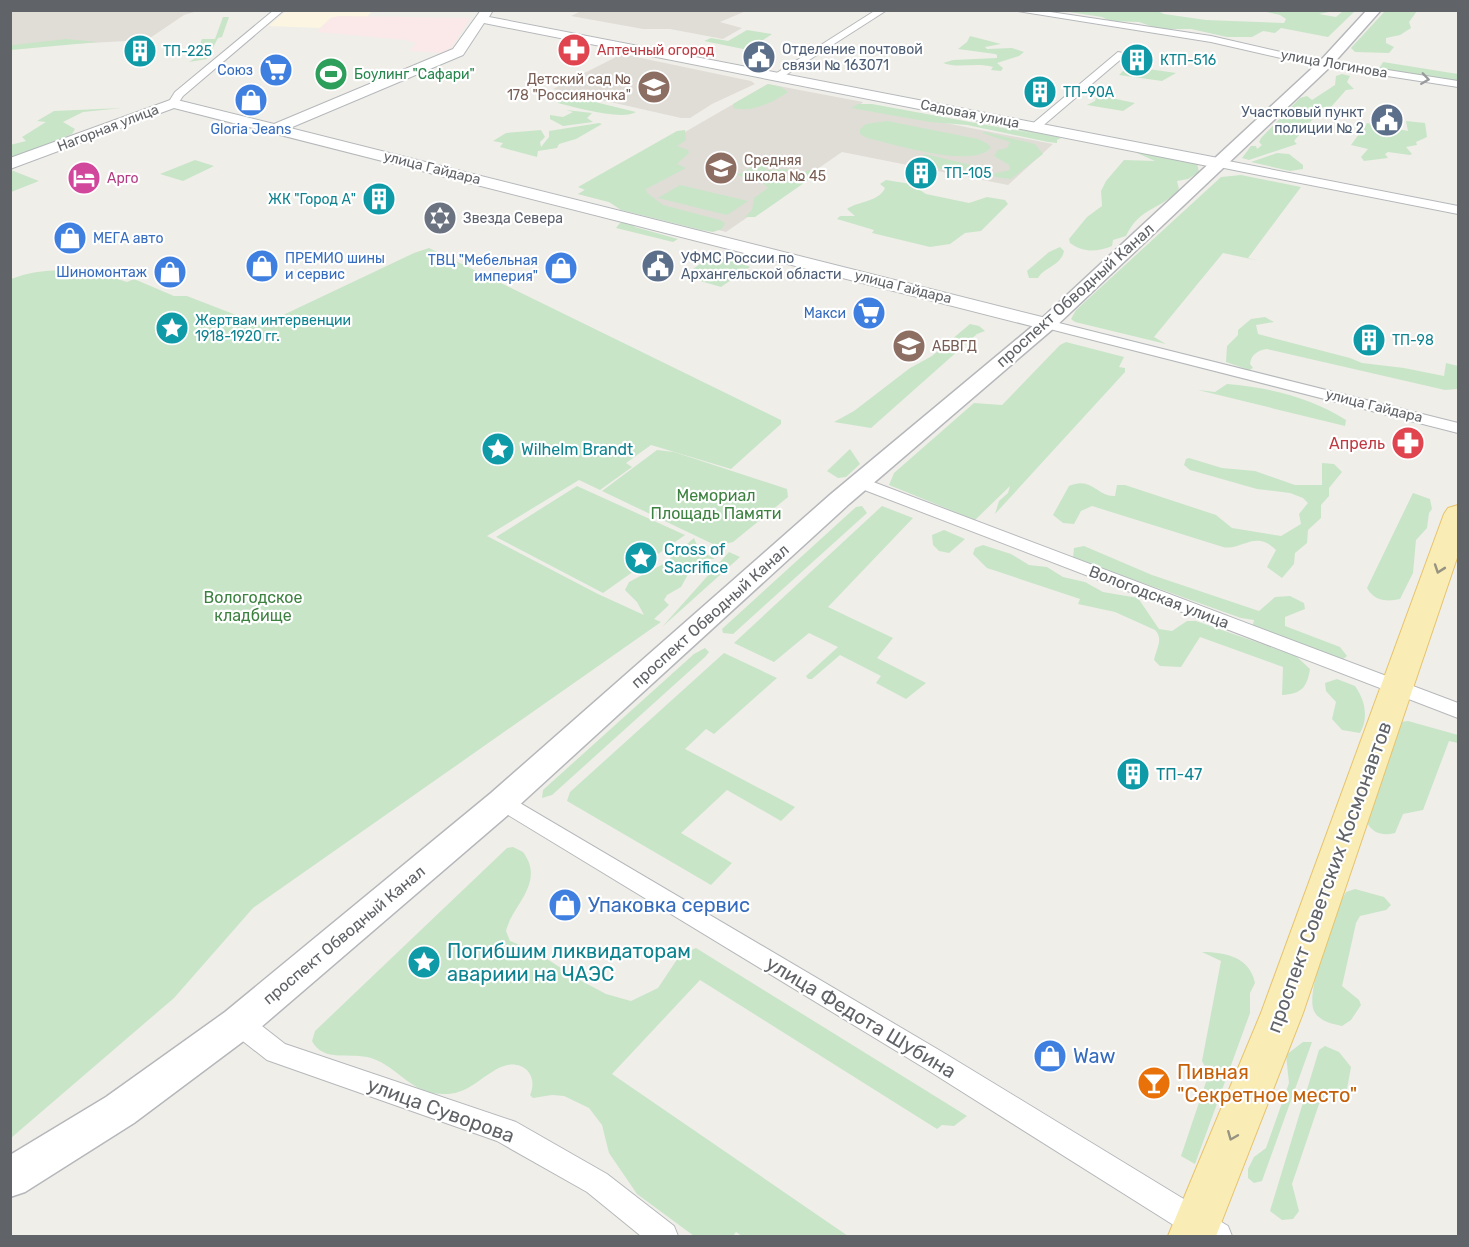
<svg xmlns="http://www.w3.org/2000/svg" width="1469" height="1247" font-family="Rubik,sans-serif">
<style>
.commercial{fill:#fcf5e2}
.education{fill:#e0ddd7}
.medical{fill:#fae9e8}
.green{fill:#c8e5c8}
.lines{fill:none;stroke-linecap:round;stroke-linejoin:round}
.minor-casing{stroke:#b5b8bb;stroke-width:2}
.tertiary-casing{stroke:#b5b8bb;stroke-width:2}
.secondary-casing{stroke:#b5b7bb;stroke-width:3}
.primary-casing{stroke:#e7c36b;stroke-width:2}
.minor{fill:#fff;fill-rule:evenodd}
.tertiary{fill:#fff;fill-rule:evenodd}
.secondary{fill:#fff;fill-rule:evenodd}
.primary{fill:#f9edb5;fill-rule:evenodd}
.oneway{stroke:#989a9c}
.oneway2{stroke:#969382}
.labels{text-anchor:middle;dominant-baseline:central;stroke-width:4.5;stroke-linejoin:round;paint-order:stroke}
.far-service-label{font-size:14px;fill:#4e5e75;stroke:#fff;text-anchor:start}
.far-health-label{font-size:14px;fill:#be3a42;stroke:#fff;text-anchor:start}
.far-culture-label{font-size:14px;fill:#0d838f;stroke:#fff;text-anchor:start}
.far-street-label{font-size:14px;fill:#606367;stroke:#fff}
.far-shop-label{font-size:14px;fill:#366cbe;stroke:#fff;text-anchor:end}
.far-leisure-label{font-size:14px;fill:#27864d;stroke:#fff;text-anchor:start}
.far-education-label{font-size:14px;fill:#785e54;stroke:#fff;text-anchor:start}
.far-hotel-label{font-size:14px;fill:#b23c85;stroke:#fff;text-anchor:start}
.far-worship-label{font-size:14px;fill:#5b616d;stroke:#fff;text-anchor:start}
.street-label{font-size:16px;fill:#606367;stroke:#fff}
.health-label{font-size:16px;fill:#be3a42;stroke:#fff;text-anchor:end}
.culture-label{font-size:16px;fill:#0d838f;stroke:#fff;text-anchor:start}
.park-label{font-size:16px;fill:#3c813f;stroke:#fff}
.near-street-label{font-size:20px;fill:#606367;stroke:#fff}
.near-shop-label{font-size:20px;fill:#366cbe;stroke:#fff;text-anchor:start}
.near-culture-label{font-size:20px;fill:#0d838f;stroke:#fff;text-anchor:start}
.near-food-label{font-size:20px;fill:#c56008;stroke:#fff;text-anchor:start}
</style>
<rect width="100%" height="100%" fill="#f0eee9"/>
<!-- commercial -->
<path class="commercial" d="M293,11H372L367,17L331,18L320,28L268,26L285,12Z"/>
<!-- education -->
<g class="education">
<path d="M583,10H746V11L720,22L742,28L723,39L670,29H643L571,16Z"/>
<path d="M11,11H198L184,15L147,40L11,47Z"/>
<path d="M622,54L751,81L755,84L712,104L690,118H681L553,89Z"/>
<path d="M768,84L863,102L859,106L1053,144L1008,185L842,152L726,232L578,194Z"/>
</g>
<!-- medical -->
<path class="medical" d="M338,16L470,18L452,47L444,53L410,51L416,43L406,40L317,32L331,18Z"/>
<!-- green -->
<g class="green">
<path d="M1156,10L1164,14L1206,20L1284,23L1286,19L1280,15L1262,11H1334L1319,14L1336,17L1343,11H1355L1328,37L1281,28L1275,33L1263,31L1252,37H1227L1191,29H1159L1139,22L1110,21L1102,17L1063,11Z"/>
<path d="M1385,11H1417L1409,22L1411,28L1400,35L1386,38V43L1394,47L1389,53L1355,52L1351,48Z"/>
<path d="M223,17H229L222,37L218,38L207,59L189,62L194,59L202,39H215Z"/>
<path d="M747,30L772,34L748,50L704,41L711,38L728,41Z"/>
<path d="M970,36L1001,44L985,47L987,49L1012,48L1024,52L1019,56L997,63L1003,68L1001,71L991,70L993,67C976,62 959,69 943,63L953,60L997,58V55L995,54L958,49L967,42Z"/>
<path d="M66,39L98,42L11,50L12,45Z"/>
<path d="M1383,62L1458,74V81L1379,69Z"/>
<path d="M1128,66L1176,73L1162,81L1119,75Z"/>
<path d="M1342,74L1350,76L1347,82L1354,89L1346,90L1331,107H1323L1294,141L1297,144L1249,160L1242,158L1251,146H1256L1257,149L1262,145L1259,142L1261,138L1300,98L1307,96L1312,100L1335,85L1336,76Z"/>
<path d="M768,84L781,87L788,92C774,102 751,113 733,108V104Z"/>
<path d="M555,94L558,93L636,112C622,121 575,107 558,103Z"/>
<path d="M1097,95L1135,103L1123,111L1087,105L1095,101Z"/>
<path d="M858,97L1059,137L1061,138L1057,140V143L1048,142L967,125L930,122L851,108L858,104H872L1035,134Z"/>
<path d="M122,108L83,112L63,122L75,129L72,134L11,160L10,145L26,141L22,137L46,122L37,121L54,111Z"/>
<path d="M566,110L592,113L587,118L593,122L563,126L550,119V115L563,117L573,112Z"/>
<path d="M887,121L978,139L988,144L991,148C971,169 894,144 867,138L860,134V129L866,124Z"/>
<path d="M1406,121L1425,123L1427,137L1416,142L1417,145L1406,147L1412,154L1410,155L1388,152L1385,154L1388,158L1364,161L1361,157L1368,149L1351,145L1367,123L1408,131Z"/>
<path d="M599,123L602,124L576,139L559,144L557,148L538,151L537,157L500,147L503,143L493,141L506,133L541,130L545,137L540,142L541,147L549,137V131Z"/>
<path d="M685,130L686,140L677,146L688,150L689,153L677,164L686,168L646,189L647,193L663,205L720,220L725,223L722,229L713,232L701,230L621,210L609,202L578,194L585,190L578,187L677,131Z"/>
<path d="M985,132L1035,144L1043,154L1011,179L995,177L992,174L1010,170L1009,165L994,156L998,150L1007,148L1010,142L982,133Z"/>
<path d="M1139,151L1197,163L1199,172L1188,179L1177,181L1179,189C1162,210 1140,206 1126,236L1113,240L1112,246C1097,252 1084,253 1070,243L1069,239L1087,217L1102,206L1101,191L1106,181L1124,160L1155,161L1137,153Z"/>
<path d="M1277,153L1289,154L1303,165V169L1290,171L1251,162Z"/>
<path d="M925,154L971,165L960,173L913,163Z"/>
<path d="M195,160L214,166L183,181L160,174Z"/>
<path d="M762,162L767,170L789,169L783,174L785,177C800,178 809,165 824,169L755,217H745L752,210L754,198L768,188L763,183L737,175Z"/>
<path d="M11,170L39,181L11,192Z"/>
<path d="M1241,175L1301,187L1248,258L1260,261L1223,253L1154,337L1166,344L1075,322L1071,319L1076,310L1221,177Z"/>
<path d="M886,180L911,184L926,194L969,203L987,197L1005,200L1008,204L981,231L965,233L950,244L930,247L872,233L874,230L837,219L840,216H855L847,209C858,201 879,202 885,188L880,184Z"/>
<path d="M680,185L748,201L727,215L658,198Z"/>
<path d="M628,221L635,227L678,239L673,242L616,228L620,223Z"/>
<path d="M1060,247L1064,251C1061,266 1044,267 1038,278H1029L1027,271L1049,252Z"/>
<path d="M429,248L781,420V424L731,469L651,445L626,463L632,467L600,490L579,480L487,536L598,594L644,615L637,602L625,590L629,582L665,563L694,538L699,550L715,559H708L691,569L681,587L667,595L664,600L669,605L654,619L661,622L253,908L174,998L11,1138V279C47,265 90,269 127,282L134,279L174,296H187L262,325L414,253Z"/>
<path d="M712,256L740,261L750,267L721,287L687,277V273Z"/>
<path d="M1265,317L1274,322L1256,325L1258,334L1350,358L1362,363L1404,368L1444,376L1446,363L1458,366L1457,389L1445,390L1267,349C1259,350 1251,354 1250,364L1253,368L1249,370L1226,362L1227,346L1238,335V330L1251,319Z"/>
<path d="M970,324L979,326L985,331L977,334L871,428L834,422L854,411L910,368L932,356Z"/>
<path d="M1066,342L1124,357L1119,367L1125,368V372L995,514L999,501L1008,493L1010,486L975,520L889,485L894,473L974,403L1002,405L1060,345Z"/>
<path d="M1227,384C1267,387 1313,398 1346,420L1345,426L1198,390L1215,392Z"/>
<path d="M850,449L860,464L846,477L838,478L827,471Z"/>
<path d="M657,450L674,452L787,489L788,497L733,542L717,546L602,491Z"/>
<path d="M1189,458L1222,468L1255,471L1295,485H1322V463L1334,464L1342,472L1329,488V496L1321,505V518L1308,530L1307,543L1295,553L1294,564L1282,578L1267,567L1276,550C1255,529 1242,551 1223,547L1092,506L1081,511L1074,524L1063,523L1053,515L1069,486C1092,476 1097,497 1115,496L1117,485H1125L1216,515L1232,528L1281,536L1301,524L1299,514L1308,503L1303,498L1290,493L1257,489L1190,470L1184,465L1186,459Z"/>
<path d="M577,486L685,535L603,593L496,537Z"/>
<path d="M1413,493L1430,499L1432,509L1429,513L1427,528L1416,540L1413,573L1400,599C1387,602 1374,601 1367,588Z"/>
<path d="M862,506L867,513L733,634L723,633L722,629L856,507Z"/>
<path d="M882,506L913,518L828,607L893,638L877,658L926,683L906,699L876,683L881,676L840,655L812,679H808L806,676L838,647L809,633L774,662L734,643Z"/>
<path d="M944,530L965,539L949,553L939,551L933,545L932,535Z"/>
<path d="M983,545L1011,554L1029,565L1047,567L1063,577L1085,582L1103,592L1138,598L1159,629L1172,631L1187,621H1196L1296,656L1310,669C1307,687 1302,694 1282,695L1283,667L1200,637L1181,667L1160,666L1154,660C1156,649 1164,639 1155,630L1115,612L1078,604L1080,599L987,568L973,554L975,548Z"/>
<path d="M1084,546L1152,575L1259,611L1275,597L1290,596L1304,603L1305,609L1285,617V626L1340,647L1347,656L1342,660L1252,628L1254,620L1241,618L1073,558L1074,548Z"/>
<path d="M729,552L740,557L662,627Z"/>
<path d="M705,648L709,652L705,657L552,795L542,798L543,790L694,654Z"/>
<path d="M724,653L777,678L714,734L706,729L685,749L795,807L781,821L727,790L681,833L732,863L711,885L567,801L570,792Z"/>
<path d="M1337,679L1355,686C1365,700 1369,718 1360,733L1342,730L1332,719L1336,702L1326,691L1325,683Z"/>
<path d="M1408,721L1458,735V743L1449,741L1423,810L1403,814L1395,833C1383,836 1374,834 1367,823L1400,722Z"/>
<path d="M513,847L523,852C546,883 512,905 506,931L510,941L533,950L578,979L606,994L631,1001L658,988L680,955L696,948L967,1116L954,1126L942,1125L937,1129L700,980L612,1074L848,1236H742L736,1232L733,1236H694L637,1194L609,1153L602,1125L589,1108L564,1096L552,1095L533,1098L530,1095C539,1075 522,1058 501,1067C483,1075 469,1093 448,1094C411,1096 401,1068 371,1058C351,1052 323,1063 312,1041L315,1031L507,848Z"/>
<path d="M1355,889L1384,897L1391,905L1386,910L1360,916L1356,923L1342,986L1359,1000L1361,1005L1351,1020L1342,1026C1332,1024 1319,1021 1314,1011C1305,991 1334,924 1341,901L1346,892Z"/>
<path d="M1202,952C1225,952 1250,957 1255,983L1250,993V1013L1195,1164L1181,1156L1209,1073L1202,1061L1221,961Z"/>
<path d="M1303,1042H1312L1262,1181L1254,1183L1248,1178V1169L1254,1157L1266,1148L1289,1083L1286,1055Z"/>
<path d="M1325,1046L1339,1052L1351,1067L1347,1089L1319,1104L1292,1184L1299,1211L1293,1219L1282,1220L1270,1211L1319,1050Z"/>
</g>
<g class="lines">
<!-- minor casing -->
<g class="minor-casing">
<g id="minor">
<path d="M274,10H284L183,96L177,105H169L168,103L175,92Z"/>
<path d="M876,10H887L781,78L772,76Z"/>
<path d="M1011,10H1037L1211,36L1298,56L1458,81V87L1298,62L1211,42Z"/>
<path d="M1118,52L1127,54L1039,129H1031V125Z"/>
<path d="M1218,159L1458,206V214L1214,166V160Z"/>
<path d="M1047,320L1458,423V433L1042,327L1040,324L1042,321Z"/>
<path d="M860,477L1458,703V718L854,486L851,482Z"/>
<path d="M503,793L944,1053L1228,1226L1232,1236H1191L926,1069L495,807L492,801L495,795Z"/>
<path d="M239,1012L248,1015L285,1044L516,1122L607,1174L674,1226L678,1236H641L587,1192L497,1141L267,1060L230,1031L226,1023L230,1015Z"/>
</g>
</g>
<!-- tertiary casing -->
<g class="tertiary-casing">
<path id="tertiary" d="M481,10H493L489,17L1218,158L1226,163L1218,168L484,23L463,55L290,128L1054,320L1056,324L1054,328L1047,330L174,108L10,169V158L173,99L274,124L453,49Z"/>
</g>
<!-- secondary casing -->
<g class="secondary-casing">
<path id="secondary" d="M1367,10H1381L1331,66L1054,328L849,504L515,809L253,1034L134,1123L25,1192L10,1197V1155L106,1097L225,1012L491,793L831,494L1040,320L1321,60Z"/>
</g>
<!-- primary casing -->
<g class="primary-casing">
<path id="primary" d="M1458,505V555L1303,1013L1216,1236H1168L1261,1013L1444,514L1448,508Z"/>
</g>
<!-- minor -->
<use href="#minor" class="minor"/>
<!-- tertiary -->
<use href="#tertiary" class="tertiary"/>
<!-- secondary -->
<use href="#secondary" class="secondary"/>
<!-- primary -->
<use href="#primary" class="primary"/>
</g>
<!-- one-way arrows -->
<defs><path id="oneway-chevron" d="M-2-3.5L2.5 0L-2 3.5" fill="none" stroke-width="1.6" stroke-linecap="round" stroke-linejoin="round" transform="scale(1.5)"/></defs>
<use class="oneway" href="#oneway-chevron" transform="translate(1425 79) rotate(8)"/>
<g class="oneway2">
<use href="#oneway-chevron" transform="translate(1439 569) rotate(109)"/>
<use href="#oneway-chevron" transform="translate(1232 1136) rotate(112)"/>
</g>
<!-- icons -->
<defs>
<g id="pharmacy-disc" transform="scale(1.725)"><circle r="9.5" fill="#e0444e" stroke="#fff"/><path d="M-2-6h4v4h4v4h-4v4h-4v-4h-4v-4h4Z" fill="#fff"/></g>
<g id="building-disc" transform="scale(1.725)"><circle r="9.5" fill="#0f9aa8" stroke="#fff"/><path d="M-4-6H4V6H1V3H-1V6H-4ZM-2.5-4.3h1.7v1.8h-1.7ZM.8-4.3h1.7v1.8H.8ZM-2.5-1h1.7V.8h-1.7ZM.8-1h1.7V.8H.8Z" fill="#fff"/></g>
<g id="civic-disc" transform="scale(1.725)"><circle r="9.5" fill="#5c6f8a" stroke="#fff"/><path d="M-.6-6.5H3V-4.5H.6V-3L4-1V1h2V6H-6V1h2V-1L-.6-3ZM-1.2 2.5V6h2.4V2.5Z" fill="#fff"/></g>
<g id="supermarket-disc" transform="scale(1.725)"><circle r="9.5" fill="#3f7fe0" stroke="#fff"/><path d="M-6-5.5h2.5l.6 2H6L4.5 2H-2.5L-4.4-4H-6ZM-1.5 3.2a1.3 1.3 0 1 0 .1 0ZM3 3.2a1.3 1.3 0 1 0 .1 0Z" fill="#fff"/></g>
<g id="stadium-disc" transform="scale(1.725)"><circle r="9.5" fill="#2e9e5b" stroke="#fff"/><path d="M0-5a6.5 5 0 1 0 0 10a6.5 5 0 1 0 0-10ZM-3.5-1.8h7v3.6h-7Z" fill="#fff"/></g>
<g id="school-disc" transform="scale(1.725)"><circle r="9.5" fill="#8d6e63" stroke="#fff"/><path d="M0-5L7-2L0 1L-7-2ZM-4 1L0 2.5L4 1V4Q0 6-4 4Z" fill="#fff"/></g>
<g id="shop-disc" transform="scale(1.725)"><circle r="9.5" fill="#3f7fe0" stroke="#fff"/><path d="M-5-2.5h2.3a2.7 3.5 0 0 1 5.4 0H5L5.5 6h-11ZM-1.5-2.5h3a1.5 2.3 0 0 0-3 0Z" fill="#fff"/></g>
<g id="hotel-disc" transform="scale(1.725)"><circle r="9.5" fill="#d1479c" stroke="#fff"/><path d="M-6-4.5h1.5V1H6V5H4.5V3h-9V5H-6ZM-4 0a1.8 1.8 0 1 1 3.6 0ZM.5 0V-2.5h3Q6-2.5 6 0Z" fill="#fff"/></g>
<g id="synagogue-disc" transform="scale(1.725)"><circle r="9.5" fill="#6b7280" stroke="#fff"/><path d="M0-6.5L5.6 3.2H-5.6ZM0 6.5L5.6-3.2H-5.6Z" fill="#fff"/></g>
<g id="sight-disc" transform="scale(1.725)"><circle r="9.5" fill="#0f9aa8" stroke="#fff"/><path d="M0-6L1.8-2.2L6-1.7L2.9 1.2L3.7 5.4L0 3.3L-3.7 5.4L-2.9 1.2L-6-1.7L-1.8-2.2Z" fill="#fff"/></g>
<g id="bar-disc" transform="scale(1.725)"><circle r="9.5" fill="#e8710a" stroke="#fff"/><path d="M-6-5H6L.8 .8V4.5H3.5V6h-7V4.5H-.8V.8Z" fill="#fff"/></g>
</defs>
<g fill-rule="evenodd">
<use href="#pharmacy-disc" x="574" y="50"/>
<use href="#building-disc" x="140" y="51"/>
<use href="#civic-disc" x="759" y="57"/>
<use href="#building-disc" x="1137" y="60"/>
<use href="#supermarket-disc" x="276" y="70"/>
<use href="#stadium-disc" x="331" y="74"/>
<use href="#school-disc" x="654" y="87"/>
<use href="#building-disc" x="1040" y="92"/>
<use href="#shop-disc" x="251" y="100"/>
<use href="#civic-disc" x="1387" y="120"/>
<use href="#school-disc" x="721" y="168"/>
<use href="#building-disc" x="921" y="173"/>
<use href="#hotel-disc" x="84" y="178"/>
<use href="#building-disc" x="379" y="199"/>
<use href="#synagogue-disc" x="440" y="218"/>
<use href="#shop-disc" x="70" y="238"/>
<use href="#shop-disc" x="262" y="266"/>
<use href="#civic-disc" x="658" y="266"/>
<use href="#shop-disc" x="561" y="268"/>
<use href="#shop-disc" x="170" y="272"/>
<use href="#supermarket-disc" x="869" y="313"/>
<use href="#sight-disc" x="172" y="328"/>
<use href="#building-disc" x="1369" y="340"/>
<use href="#school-disc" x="909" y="346"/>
<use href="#pharmacy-disc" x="1408" y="443"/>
<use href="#sight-disc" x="498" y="449"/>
<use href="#sight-disc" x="641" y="558"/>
<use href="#building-disc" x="1133" y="774"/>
<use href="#shop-disc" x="565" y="905"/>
<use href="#sight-disc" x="424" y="962"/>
<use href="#shop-disc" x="1050" y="1056"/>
<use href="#bar-disc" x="1154" y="1083"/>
</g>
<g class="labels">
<!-- far-service labels -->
<g class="far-service-label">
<text x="782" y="49">Отделение почтовой<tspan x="782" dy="16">связи № 163071</tspan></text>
<text x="1364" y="112" text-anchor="end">Участковый пункт<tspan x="1364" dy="16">полиции № 2</tspan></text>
<text x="681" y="258">УФМС России по<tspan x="681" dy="16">Архангельской области</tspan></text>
</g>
<!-- far-health labels -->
<g class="far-health-label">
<text x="597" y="50">Аптечный огород</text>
</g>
<!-- far-culture labels -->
<g class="far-culture-label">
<text x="163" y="51">ТП-225</text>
<text x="1160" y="60">КТП-516</text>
<text x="1063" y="92">ТП-90А</text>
<text x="944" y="173">ТП-105</text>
<text x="356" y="199" text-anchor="end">ЖК "Город А"</text>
<text x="195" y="320">Жертвам интервенции<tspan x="195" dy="16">1918-1920 гг.</tspan></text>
<text x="1392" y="340">ТП-98</text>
</g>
<!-- far-street labels -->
<g class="far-street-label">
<text transform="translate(1334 64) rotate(10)">улица Логинова</text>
<text transform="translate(970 114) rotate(11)">Садовая улица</text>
<text transform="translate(108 128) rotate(-21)">Нагорная улица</text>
<text transform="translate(432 168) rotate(14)">улица Гайдара</text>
<text transform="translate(903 287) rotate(14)">улица Гайдара</text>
<text transform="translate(1374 406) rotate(14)">улица Гайдара</text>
</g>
<!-- far-shop labels -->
<g class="far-shop-label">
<text x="253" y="70">Союз</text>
<text x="251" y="129" text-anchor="middle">Gloria Jeans</text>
<text x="93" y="238" text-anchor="start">МЕГА авто</text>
<text x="285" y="258" text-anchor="start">ПРЕМИО шины<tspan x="285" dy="16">и сервис</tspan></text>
<text x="538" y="260">ТВЦ "Мебельная<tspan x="538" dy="16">империя"</tspan></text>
<text x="147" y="272">Шиномонтаж</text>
<text x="846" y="313">Макси</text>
</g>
<!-- far-leisure labels -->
<g class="far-leisure-label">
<text x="354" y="74">Боулинг "Сафари"</text>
</g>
<!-- far-education labels -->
<g class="far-education-label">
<text x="631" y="79" text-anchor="end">Детский сад №<tspan x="631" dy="16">178 "Россияночка"</tspan></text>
<text x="744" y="160">Средняя<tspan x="744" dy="16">школа № 45</tspan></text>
<text x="932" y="346">АБВГД</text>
</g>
<!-- far-hotel labels -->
<g class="far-hotel-label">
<text x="107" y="178">Арго</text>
</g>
<!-- far-worship labels -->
<g class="far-worship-label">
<text x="463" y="218">Звезда Севера</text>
</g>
<!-- street labels -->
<g class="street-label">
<text transform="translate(1075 295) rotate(-42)">проспект Обводный Канал</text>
<text transform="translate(1159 597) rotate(21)">Вологодская улица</text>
<text transform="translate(710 616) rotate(-42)">проспект Обводный Канал</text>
<text transform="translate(344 935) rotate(-40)">проспект Обводный Канал</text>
</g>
<!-- health labels -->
<g class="health-label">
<text x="1385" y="443">Апрель</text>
</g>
<!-- culture labels -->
<g class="culture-label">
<text x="521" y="449">Wilhelm Brandt</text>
<text x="664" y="549">Cross of<tspan x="664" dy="18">Sacrifice</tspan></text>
<text x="1156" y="774">ТП-47</text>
</g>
<!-- park labels -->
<g class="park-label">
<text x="716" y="495">Мемориал<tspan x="716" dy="18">Площадь Памяти</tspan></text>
<text x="253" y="597">Вологодское<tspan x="253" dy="18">кладбище</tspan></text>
</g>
<!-- near-street labels -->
<g class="near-street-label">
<text transform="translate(1329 877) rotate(-70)">проспект Советских Космонавтов</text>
<text transform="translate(861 1017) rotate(31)">улица Федота Шубина</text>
<text transform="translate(441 1110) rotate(20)">улица Суворова</text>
</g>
<!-- near-shop labels -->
<g class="near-shop-label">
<text x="588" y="905">Упаковка сервис</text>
<text x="1073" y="1056">Waw</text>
</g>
<!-- near-culture labels -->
<g class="near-culture-label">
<text x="447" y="951">Погибшим ликвидаторам<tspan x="447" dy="23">авариии на ЧАЭС</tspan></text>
</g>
<!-- near-food labels -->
<g class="near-food-label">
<text x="1177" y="1072">Пивная<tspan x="1177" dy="23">"Секретное место"</tspan></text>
</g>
</g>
<!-- border -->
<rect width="1469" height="1247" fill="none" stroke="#606367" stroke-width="24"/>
</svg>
